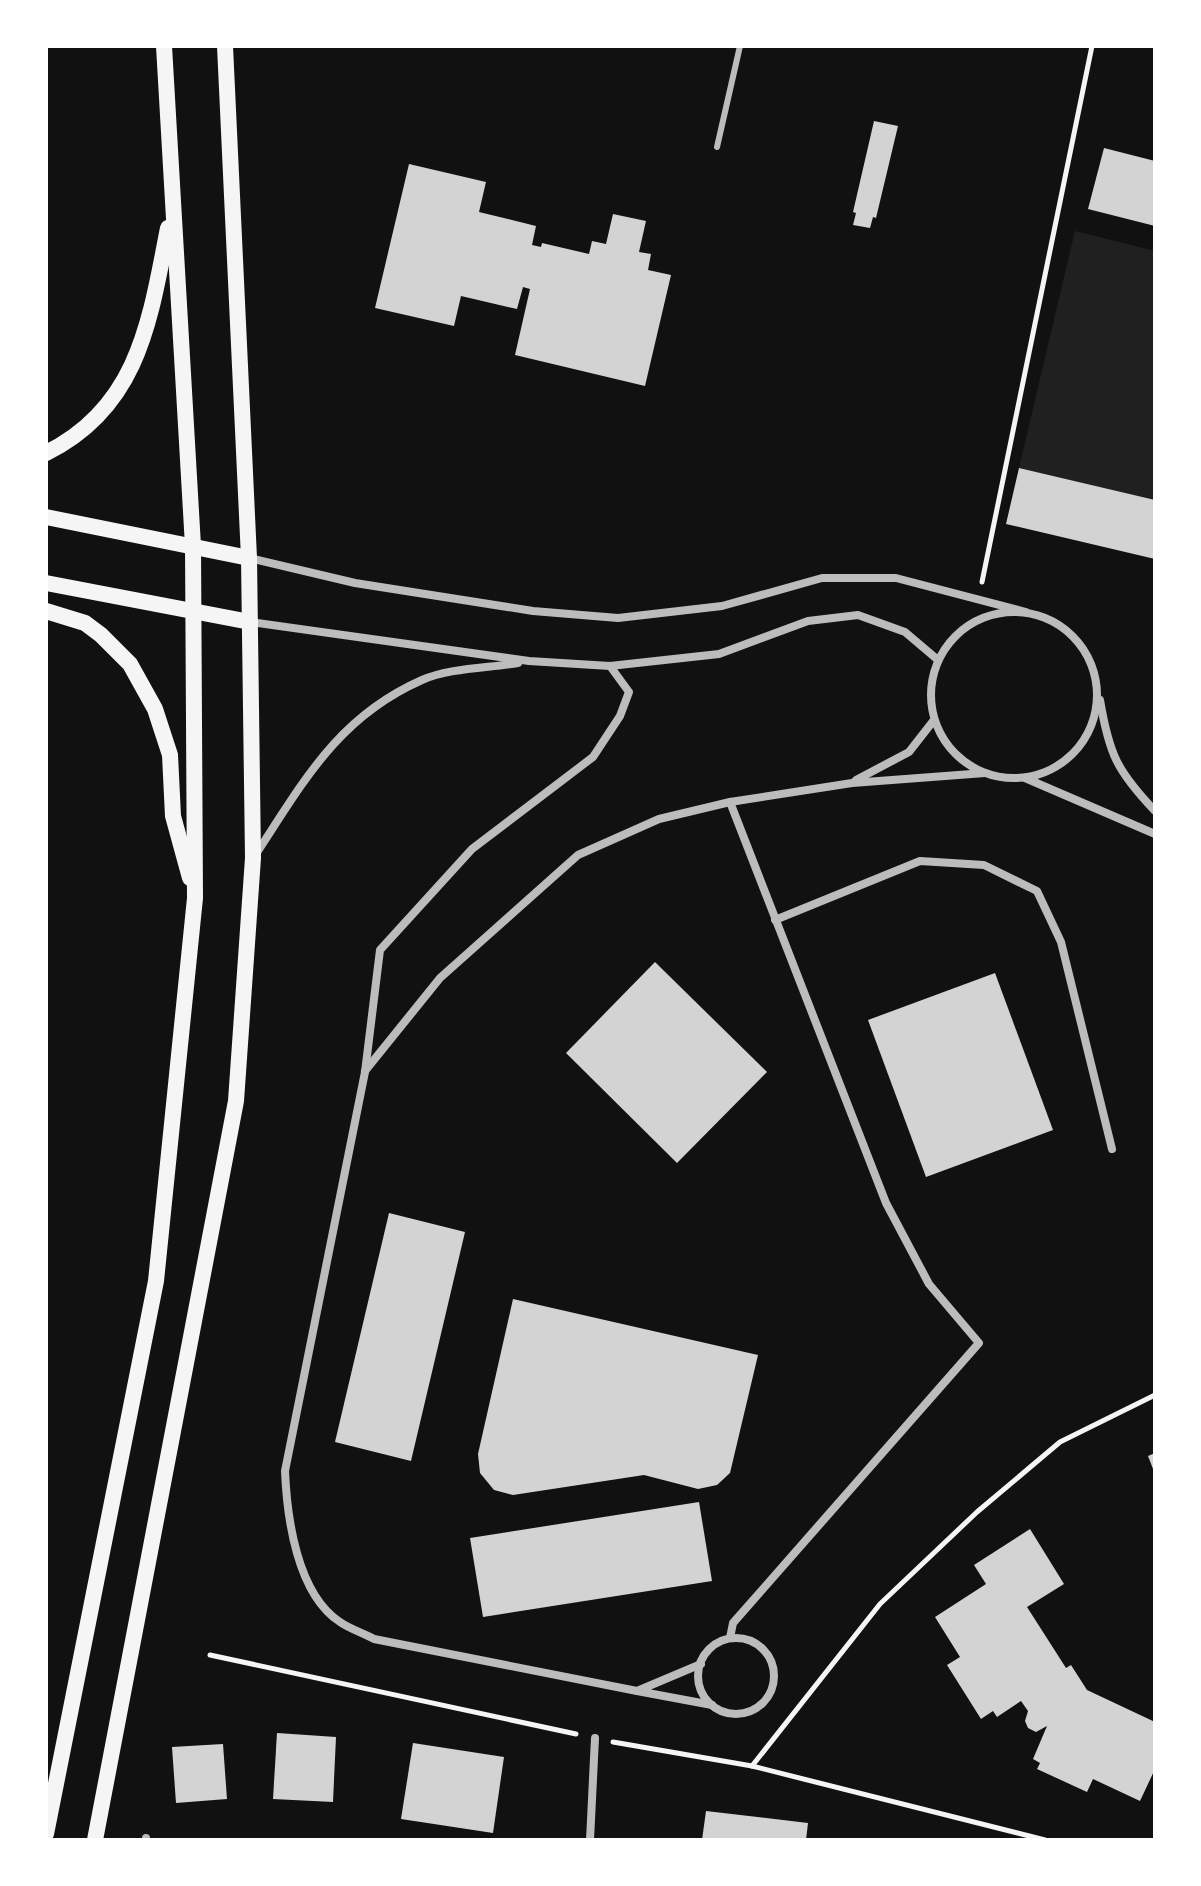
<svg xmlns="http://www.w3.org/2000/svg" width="1201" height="1886" font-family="Rubik,sans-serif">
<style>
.green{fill:#202020}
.building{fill:#d3d3d3}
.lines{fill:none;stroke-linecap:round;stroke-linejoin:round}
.path{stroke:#f5f5f5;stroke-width:5}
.service{stroke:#bcbcbc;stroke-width:6}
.minor{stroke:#bcbcbc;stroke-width:8}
.secondary{stroke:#f5f5f5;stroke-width:16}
</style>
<rect width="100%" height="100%" fill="#111"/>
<!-- green -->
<path class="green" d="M1075,231L1155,251V500L1019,468Z"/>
<!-- building -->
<g class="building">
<path d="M874,121L898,126L876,218L873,217L870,228L853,225L856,213L853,212Z"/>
<path d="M1104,148L1155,161V226L1088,209Z"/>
<path d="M409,164L486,182L479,212L536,226L532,245L541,247L542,243L589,254L592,241L606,244L613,214L646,221L639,252L651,254L648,270L671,275L645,386L515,355L530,289L523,287L517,309L461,296L454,326L375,308Z"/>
<path d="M1019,468L1155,500V559L1006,524Z"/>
<path d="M655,962L767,1072L677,1163L566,1053Z"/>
<path d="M995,973L1053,1130L926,1177L868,1020Z"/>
<path d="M389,1213L465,1232L411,1461L335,1442Z"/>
<path d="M513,1299L758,1355L730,1473L717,1485L698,1489L644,1475L513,1495L494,1490L480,1473L478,1454Z"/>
<path d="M1155,1453V1474L1148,1456Z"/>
<path d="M699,1502L712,1581L483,1617L470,1538Z"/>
<path d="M1030,1529L1064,1584L1027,1607L1066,1668L1071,1665L1087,1690L1155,1722V1769L1140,1801L1093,1779L1087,1792L1037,1769L1040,1763L1033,1759L1047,1726L1036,1732L1028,1728L1025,1721L1028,1711L1021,1701L997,1717L993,1711L981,1719L947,1665L960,1657L935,1617L986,1584L974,1565Z"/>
<path d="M277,1733L336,1737L333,1802L273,1799Z"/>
<path d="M413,1743L504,1757L493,1833L401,1819Z"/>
<path d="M223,1744L227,1799L176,1803L172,1747Z"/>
<path d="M706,1811L808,1823L806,1840H702Z"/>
</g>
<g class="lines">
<!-- path -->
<g class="path">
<path d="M982,582L1092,46"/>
<path d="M210,1655L576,1734"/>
<path d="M613,1742L752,1766L1045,1840"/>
<path d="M752,1766L880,1604L977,1512L1060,1442L1155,1395"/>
</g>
<!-- service -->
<path class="service" d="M717,147L740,46"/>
<!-- minor -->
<g class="minor">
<path d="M249,558L355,583L533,611L618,618L722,606L822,578H896L1026,612"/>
<circle cx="1014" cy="695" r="83"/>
<path d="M250,622L529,661L610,666L719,654L808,621L858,615L905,632L938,660"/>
<path d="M610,666L629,692L620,716L593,757L472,849L380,950L365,1072L285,1471C287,1518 297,1594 340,1622C350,1629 363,1633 374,1639L637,1691"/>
<path d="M1100,700C1109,754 1117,771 1155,811"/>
<path d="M1025,778L1155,834"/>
<path d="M856,780L909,752L934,720"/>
<path d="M730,802L886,1203L929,1284L979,1343L733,1623L730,1638"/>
<path d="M256,854C304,781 338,717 422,680C449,668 488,668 518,663"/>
<path d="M775,920L920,861L984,865L1037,891L1061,942L1112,1149"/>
<path d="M365,1071L440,978L578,855L659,819L730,802L852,783L985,773"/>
<circle cx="736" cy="1676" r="38"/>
<path d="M701,1664L637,1691L712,1705"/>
<path d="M146,1838V1840"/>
<path d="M590,1840L595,1738"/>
</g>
<!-- secondary -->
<g class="secondary">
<path d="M46,453C139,407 150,320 168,228"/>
<path d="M46,517L249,558"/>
<path d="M46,583L250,622"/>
<path d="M46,611L85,623L101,635L130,664L155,709L170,755L173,816L190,878"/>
<path d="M46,1834L156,1281L195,898L193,546L164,46"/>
<path d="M95,1840L236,1101L253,858L249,558L225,46"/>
</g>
</g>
<!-- border -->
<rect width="1201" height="1886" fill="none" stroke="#ffffff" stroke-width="96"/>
</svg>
